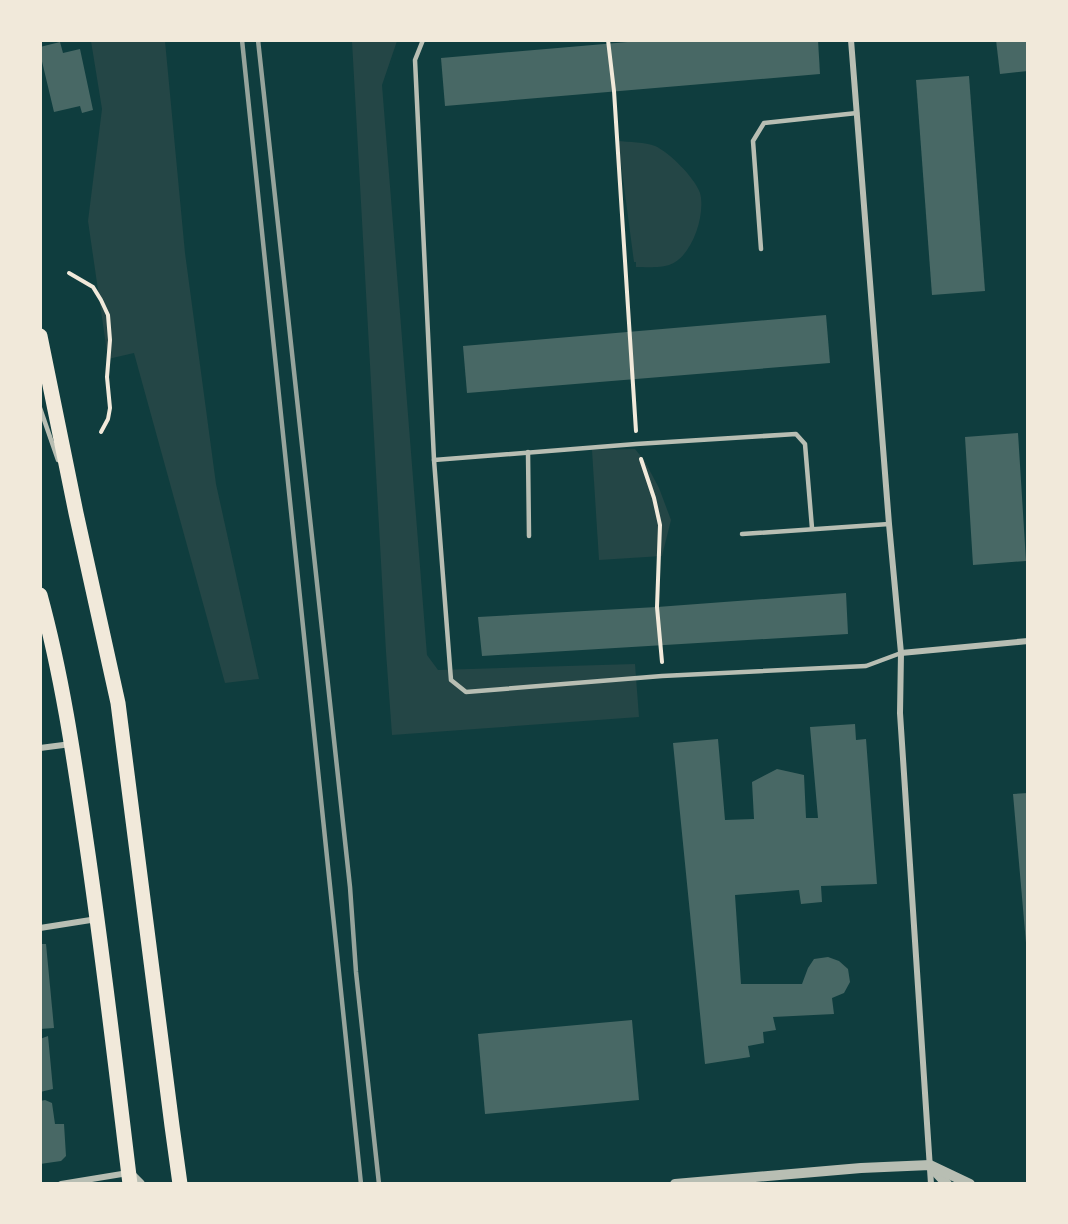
<svg xmlns="http://www.w3.org/2000/svg" width="1068" height="1224" font-family="Karla,sans-serif">
<style>
.green{fill:#244646}
.building{fill:#486865}
.lines{fill:none;stroke-linecap:round;stroke-linejoin:round}
.path{stroke:#f1e9da;stroke-width:4}
.service{stroke:#b8beb3;stroke-width:4.5}
.minor{stroke:#b8beb3;stroke-width:6}
.tertiary{stroke:#b8beb3;stroke-width:10}
.primary{stroke:#f1e9da;stroke-width:15}
.rail{stroke:#97a49c;stroke-width:4.5}
</style>
<rect width="100%" height="100%" fill="#0f3d3e"/>
<!-- green -->
<g class="green">
<path d="M91,41H165L185,253L216,484L259,679L225,683L134,353L108,359L88,221L102,109Z"/>
<path d="M352,41H397L382,85L427,655L438,670L635,664L639,717L392,735L386,652Z"/>
<path d="M618,141C628,142 646,142 655,146C669,152 695,178 700,193C706,214 692,258 669,265C661,268 645,267 636,267V262H634Z"/>
<path d="M635,449L644,460L659,488L671,520L662,556L599,560L592,450Z"/>
</g>
<!-- building -->
<g class="building">
<path d="M651,40H818L820,74L445,106L441,58Z"/>
<path d="M996,40H1028V71L1000,74Z"/>
<path d="M60,42L63,53L80,49L93,110L82,113L80,106L54,112L40,53V47Z"/>
<path d="M969,76L985,291L932,295L916,80Z"/>
<path d="M826,315L830,363L467,393L463,346Z"/>
<path d="M1018,433L1026,561L973,565L965,437Z"/>
<path d="M846,593L848,634L482,656L478,617L657,607Z"/>
<path d="M855,724L856,740L866,739L877,884L821,886L822,902L801,904L799,890L735,895L741,984H802L808,968L814,959L828,957L839,961L848,969L850,982L844,993L832,998L834,1014L773,1017L776,1030L763,1032L764,1043L748,1046L750,1057L705,1064L673,743L718,739L725,820L754,819L752,782L777,769L804,775L806,818H818L810,727Z"/>
<path d="M1028,793V943H1026L1013,794Z"/>
<path d="M40,944H46L54,1028L40,1029Z"/>
<path d="M632,1020L639,1100L485,1114L478,1034Z"/>
<path d="M48,1036L53,1089L40,1092V1039Z"/>
<path d="M45,1100L52,1103L55,1124H64L66,1156L61,1161L40,1164V1101Z"/>
</g>
<g class="lines">
<!-- path -->
<g class="path">
<path d="M608,40L614,91L636,431"/>
<path d="M69,273L93,287L101,300L108,315L110,340L107,377L110,408L108,419L101,432"/>
<path d="M641,459L654,498L660,525L657,607L662,662"/>
</g>
<!-- service -->
<g class="service">
<path d="M423,40L415,60L434,460L451,680L466,692L662,676L866,666L901,653"/>
<path d="M761,249L753,141L764,123L857,113"/>
<path d="M40,408L58,460"/>
<path d="M528,452L529,536"/>
<path d="M434,460L636,444L796,434L805,444L812,528"/>
<path d="M742,534L889,524"/>
</g>
<!-- minor -->
<g class="minor">
<path d="M851,40L889,524L901,653L900,713L931,1184"/>
<path d="M901,653L1028,641"/>
<path d="M40,748L71,744"/>
<path d="M40,928L97,919"/>
<path d="M61,1184L128,1173"/>
</g>
<!-- tertiary -->
<g class="tertiary">
<path d="M934,1170L947,1184"/>
<path d="M129,1173L140,1184"/>
<path d="M675,1184L861,1168L930,1165L970,1184"/>
</g>
<!-- primary -->
<g class="primary">
<path d="M40,336L76,513L118,703L172,1126L180,1184"/>
<path d="M40,595C62,675 74,758 86,840C103,955 116,1069 130,1184"/>
</g>
<!-- rail -->
<g class="rail">
<path d="M242,40L361,1184"/>
<path d="M258,40L350,887L356,972L379,1184"/>
</g>
</g>
<!-- border -->
<rect width="1068" height="1224" fill="none" stroke="#f1e9da" stroke-width="84"/>
</svg>
